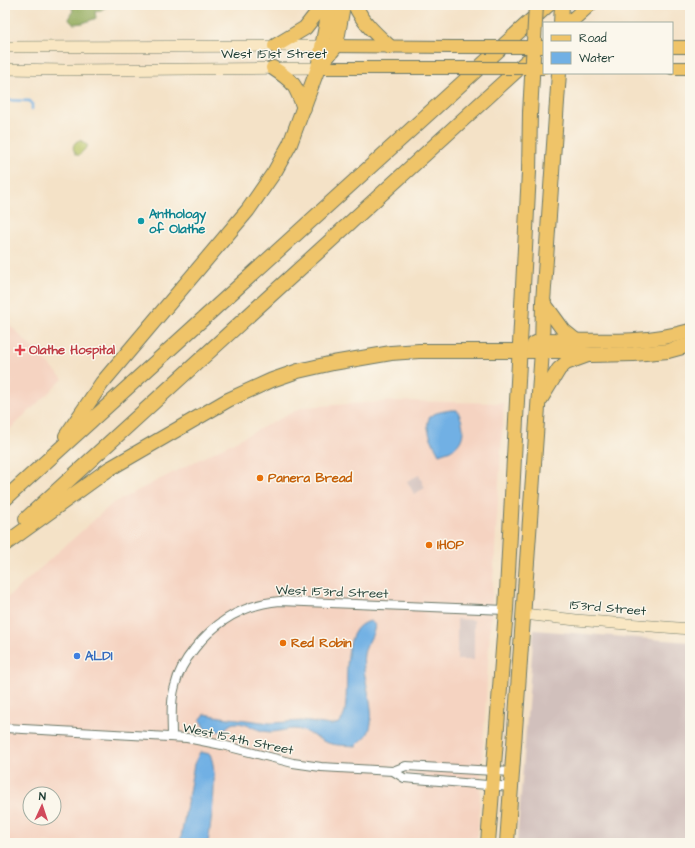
<svg xmlns="http://www.w3.org/2000/svg" width="695" height="848" font-family="'Architects Daughter',sans-serif">
<style>
.built{fill:#f5d3c1;fill-rule:evenodd}
.industrial{fill:#d1c0bc}
.green{fill:#b8c567;stroke:#6c814e}
.forest{fill:#92aa5c;stroke:#587448}
.water{fill:#71b0e4;stroke:#48768c}
.lines{fill:none;stroke-linecap:round;stroke-linejoin:round}
.stream{stroke:#71b0e4;stroke-width:2.5}
.street-casing{stroke:#6a7767;stroke-width:10}
.secondary-casing{stroke:#6a7767;stroke-width:12}
.primary-casing{stroke:#6a7767;stroke-width:14}
.highway-casing{stroke:#6a7767;stroke-width:16}
.street{stroke:#fff;stroke-width:8}
.secondary{stroke:#f9e7c3;stroke-width:11}
.primary{stroke:#efc469;stroke-width:12}
.highway{stroke:#efc469;stroke-width:14}
.primary-bridge-casing{stroke:#6a7767;stroke-width:14;stroke-linecap:butt}
.highway-bridge-casing{stroke:#6a7767;stroke-width:16;stroke-linecap:butt}
.primary-bridge{stroke:#efc469;stroke-width:12}
.highway-bridge{stroke:#efc469;stroke-width:14}
.culture-dot{fill:#0f9aa8;stroke:#fbf7ec;stroke-width:1.5}
.health-dot{fill:#e0444e;stroke:#fbf7ec;stroke-width:1.5}
.food-dot{fill:#e8710a;stroke:#fbf7ec;stroke-width:1.5}
.shop-dot{fill:#3f7fe0;stroke:#fbf7ec;stroke-width:1.5}
.labels{text-anchor:middle;dominant-baseline:central;stroke-width:3;stroke-linejoin:round;paint-order:stroke}
.street-label{font-size:13px;fill:#1f3d34;stroke:#fbf7ec}
.culture-label{font-size:13px;font-weight:bold;fill:#0d838f;stroke:#fbf7ec;text-anchor:start}
.health-label{font-size:13px;font-weight:bold;fill:#be3a42;stroke:#fbf7ec;text-anchor:start}
.food-label{font-size:13px;font-weight:bold;fill:#c56008;stroke:#fbf7ec;text-anchor:start}
.shop-label{font-size:13px;font-weight:bold;fill:#366cbe;stroke:#fbf7ec;text-anchor:start}
</style>
<rect width="100%" height="100%" fill="#fbf7ec"/>
<filter id="ink" filterUnits="userSpaceOnUse"><feTurbulence type="fractalNoise" baseFrequency=".025" numOctaves="2"/><feDisplacementMap in="SourceGraphic" scale="8" xChannelSelector="R" yChannelSelector="G"/><feConvolveMatrix kernelMatrix="1 2 1 2 8 2 1 2 1" color-interpolation-filters="sRGB"/></filter>
<filter id="wash" filterUnits="userSpaceOnUse"><feTurbulence type="fractalNoise" baseFrequency=".012" numOctaves="4" result="noise"/><feDisplacementMap in="SourceGraphic" scale="16" xChannelSelector="R" yChannelSelector="G"/><feGaussianBlur stdDeviation="0.9" result="paint"/><feColorMatrix in="noise" values="0 0 0 0 0 0 0 0 0 0 0 0 0 0 0 0 0 1.4 0 .05"/><feComposite in="paint" operator="in"/></filter>
<g filter="url(#wash)">
<rect width="100%" height="100%" fill="#f4e2c7"/>
<!-- built -->
<g class="built">
<path d="M5,320L63,379L5,434Z"/>
<path d="M396,401L504,403L477,843H5V600L113,503L303,407ZM30,794H54V818H30Z"/>
</g>
<!-- industrial -->
<g class="industrial">
<path d="M419,475L425,488L414,494L407,481Z"/>
<path d="M457,619L474,620V660H457Z"/>
<path d="M534,630L690,642V843H517Z"/>
</g>
<!-- green -->
<path class="green" d="M77,141H82L88,146L78,156C73,151 71,146 77,141Z"/>
<!-- forest -->
<path class="forest" d="M71,5H105L106,7L101,10L95,11L96,18L94,19L83,23L73,24L69,20L70,15L73,11Z"/>
<!-- water -->
<g class="water">
<path d="M451,410H457C464,422 467,439 454,448C450,451 444,452 439,454C434,445 421,423 432,415C437,412 445,411 451,410Z"/>
<path d="M371,621L375,625C374,636 366,644 364,654C360,677 380,714 367,735C364,739 359,742 356,746C345,745 335,746 325,742C316,738 304,729 294,729C283,729 275,734 263,731C254,729 246,723 236,723C230,723 228,727 223,730C217,733 210,731 205,729L200,720L205,714L221,717L271,723L302,721L331,725L339,723C341,721 343,718 344,715C351,692 337,625 371,621Z"/>
<path d="M200,752L210,754C219,773 211,822 208,843H180L194,764Z"/>
</g>
<g class="lines">
<!-- stream -->
<path class="stream" d="M5,100L30,101L32,104V109"/>
</g>
</g>
<g filter="url(#ink)">
<g class="lines">
<!-- street casing -->
<g class="street-casing">
<g id="street">
<path d="M5,728L187,738L222,745L293,763L321,767L393,771L406,766L512,772"/>
<path d="M172,737C172,721 170,702 175,686C178,672 186,659 195,648C217,620 245,604 280,601L506,610"/>
<path d="M393,771L404,778L511,787"/>
</g>
</g>
<!-- secondary casing -->
<g class="secondary-casing">
<g id="secondary">
<path d="M5,47L322,46"/>
<path d="M5,69L66,70L318,68"/>
<path d="M524,614L576,620L690,629"/>
</g>
</g>
<!-- primary casing -->
<g class="primary-casing">
<g id="primary">
<path d="M327,46L453,47"/>
<path d="M672,47H690"/>
<path d="M318,68H357"/>
<path d="M672,68H690"/>
</g>
</g>
<!-- highway casing -->
<g class="highway-casing">
<g id="highway">
<path d="M355,5C363,23 376,34 390,47"/>
<path d="M561,23L562,5"/>
<path d="M569,23L589,5"/>
<path d="M275,46L305,28L323,5"/>
<path d="M320,66L336,46L343,5"/>
<path d="M273,68C294,82 295,84 304,108"/>
<path d="M543,302L564,331L575,340"/>
<path d="M534,344L542,340C591,340 643,345 690,331"/>
<path d="M540,400L559,369L566,363L588,355"/>
<path d="M66,436L102,383L248,210L275,171L290,144L318,68L330,5"/>
<path d="M5,499L548,5"/>
<path d="M26,519L527,61"/>
<path d="M5,544L109,469L228,400L272,380L298,371L333,363L391,353L419,351H565L591,355L634,354L668,351L690,345"/>
<path d="M488,843L506,610L529,172L530,113"/>
<path d="M507,843L542,351L543,302L559,73"/>
</g>
</g>
<!-- street -->
<use href="#street" class="street"/>
<!-- secondary -->
<use href="#secondary" class="secondary"/>
<!-- primary -->
<use href="#primary" class="primary"/>
<!-- highway -->
<use href="#highway" class="highway"/>
<!-- primary-bridge casing -->
<g class="primary-bridge-casing">
<g id="primary-bridge">
<path d="M453,47H544"/>
<path d="M357,68H544"/>
</g>
</g>
<!-- highway-bridge casing -->
<g class="highway-bridge-casing">
<path id="highway-bridge" d="M530,113L536,5"/>
</g>
<!-- primary-bridge -->
<use href="#primary-bridge" class="primary-bridge"/>
<!-- highway-bridge -->
<use href="#highway-bridge" class="highway-bridge"/>
</g>
</g>
<!-- markers -->
<circle class="culture-dot" cx="141" cy="221" r="4"/>
<path class="health-dot" d="M18 344h4v4h4v4h-4v4h-4v-4h-4v-4h4z"/>
<g class="food-dot">
<circle cx="260" cy="478" r="4"/>
<circle cx="429" cy="545" r="4"/>
<circle cx="283" cy="643" r="4"/>
</g>
<circle class="shop-dot" cx="77" cy="656" r="4"/>
<g class="labels">
<!-- street labels -->
<g class="street-label">
<text x="274" y="54">West 151st Street</text>
<text transform="translate(332 592) rotate(2)">West 153rd Street</text>
<text transform="translate(608 608) rotate(5)">153rd Street</text>
<text transform="translate(238 739) rotate(12)">West 154th Street</text>
</g>
<!-- culture labels -->
<g class="culture-label">
<text x="149" y="214">Anthology<tspan x="149" dy="15">of Olathe</tspan></text>
</g>
<!-- health labels -->
<g class="health-label">
<text x="29" y="350">Olathe Hospital</text>
</g>
<!-- food labels -->
<g class="food-label">
<text x="268" y="478">Panera Bread</text>
<text x="437" y="545">IHOP</text>
<text x="291" y="643">Red Robin</text>
</g>
<!-- shop labels -->
<g class="shop-label">
<text x="85" y="656">ALDI</text>
</g>
</g>
<!-- margin -->
<rect width="695" height="848" fill="none" stroke="#fbf7ec" stroke-width="20"/>
<!-- legend -->
<rect x="543" y="22" width="130" height="52" fill="#fbf7ec" stroke="#a3ada2"/>
<rect x="551" y="35" width="20" height="6" fill="#efc469" stroke="#a3ada2"/>
<text x="579" y="42" font-size="12" fill="#1f3d34">Road</text>
<rect x="551" y="52" width="20" height="12" fill="#71b0e4" stroke="#a3ada2"/>
<text x="579" y="62" font-size="12" fill="#1f3d34">Water</text>
<!-- north arrow -->
<g transform="translate(42 806) rotate(3)"><circle r="19" fill="#fbf7ec" stroke="#a3ada2"/>
<path d="M0-3L7 15L0 10L-7 15Z" fill="#d1495b"/>
<text y="-6" font-size="11" font-weight="bold" text-anchor="middle" fill="#1f3d34">N</text>
</g>
</svg>
